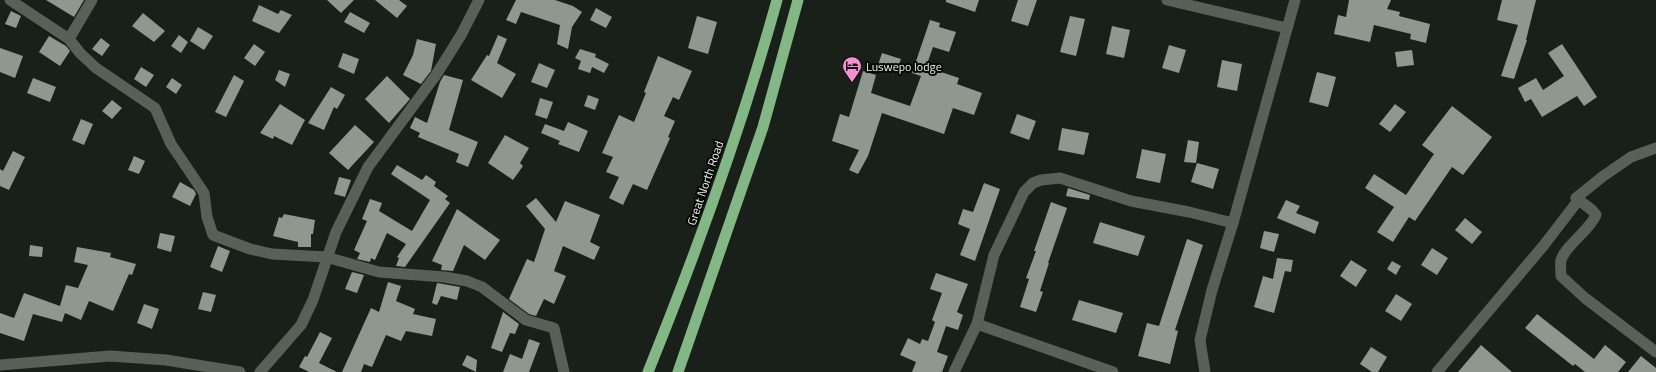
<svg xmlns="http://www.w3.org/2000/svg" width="1656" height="372" font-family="'Titillium Web',sans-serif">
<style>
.building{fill:#8e988e}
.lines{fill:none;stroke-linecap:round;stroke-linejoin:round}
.minor{stroke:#586058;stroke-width:11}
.trunk{stroke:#83b786;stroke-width:11}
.labels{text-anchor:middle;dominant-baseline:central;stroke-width:4;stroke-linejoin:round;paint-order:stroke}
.poi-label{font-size:12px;fill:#eaf0ea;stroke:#060906;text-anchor:start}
.street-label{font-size:12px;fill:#eaf0ea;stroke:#060906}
</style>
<rect width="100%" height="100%" fill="#192019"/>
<!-- building -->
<g class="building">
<path d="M46,0H84L74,17Z"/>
<path d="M327,0H354L341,13Z"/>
<path d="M375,0H399L407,6L397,18Z"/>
<path d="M516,0H555L573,6L582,12L572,27L568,49L557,44L560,25L521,12L516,24L506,20Z"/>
<path d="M946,0H979L975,12L946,2Z"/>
<path d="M1018,0H1037L1028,26L1011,21Z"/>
<path d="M1349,0H1391L1387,9L1400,12L1399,16L1430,24L1426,43L1410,39L1411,34L1374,25L1370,42L1334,34L1338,15L1346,17Z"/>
<path d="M1502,0H1536L1526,40H1527L1514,79L1501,76L1518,25L1497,20Z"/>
<path d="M259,5L278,14L281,10L292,15L279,33L252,21Z"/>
<path d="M596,8L612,17L606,28L590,20Z"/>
<path d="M11,11L21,16L16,28L5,24Z"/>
<path d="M350,12L370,23L364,33L344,22Z"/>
<path d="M143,13L165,31L154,42L132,26Z"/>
<path d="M697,16L717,22L708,54L688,48Z"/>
<path d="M1070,16L1085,19L1076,56L1060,52Z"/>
<path d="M930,20L940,23L939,27L956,32L949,52L933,47L926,67L959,78L957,84L982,93L974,115L953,108L944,134L882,113L868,156L858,174L849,170L859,150L832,141L840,114L849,117L863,71L876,75L871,93L910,106L921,76L912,73Z"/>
<path d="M1112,26L1130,30L1124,58L1106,54Z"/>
<path d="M198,27L213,36L204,50L190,41Z"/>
<path d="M179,35L188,42L181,53L171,46Z"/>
<path d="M498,35L507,39L497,63L516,74L502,98L471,80L487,55L489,56Z"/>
<path d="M49,36L66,46L70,51L60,66L39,52Z"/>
<path d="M101,38L110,45L102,56L92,49Z"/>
<path d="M417,39L436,44L431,71L421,84L403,75L413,55Z"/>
<path d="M254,44L265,52L255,66L244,58Z"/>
<path d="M1562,44L1597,97L1584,106L1577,96L1542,117L1531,99L1525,102L1518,88L1536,78L1543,90L1564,76L1548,53Z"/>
<path d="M1169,45L1186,50L1179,73L1162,68Z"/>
<path d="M0,48L23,56L15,78L0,72Z"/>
<path d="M580,49L596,54L595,57L609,64L604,73L592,67L590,73L578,69L581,61L575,58Z"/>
<path d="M1412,50L1414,65L1397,67L1395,52Z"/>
<path d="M343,53L359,59L354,74L338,67Z"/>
<path d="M882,53L901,59L897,70L891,68L889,72L877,68Z"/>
<path d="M658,56L692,71L679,100L673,97L664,116L675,121L668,137L670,138L647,190L633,184L623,205L609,198L619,177L606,172L613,157L602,153L619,115L634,122L646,93L644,92Z"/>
<path d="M1222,60L1242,64L1237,91L1217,87Z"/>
<path d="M539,63L555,70L547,88L531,82Z"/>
<path d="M141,67L154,75L146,87L134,79Z"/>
<path d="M279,70L290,74L285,87L275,80Z"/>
<path d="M1317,72L1336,77L1328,107L1309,102Z"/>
<path d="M234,75L244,81L226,117L215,112Z"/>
<path d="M444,75L463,80L449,130L478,142L468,167L456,162L459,154L418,137L420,133L410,128L415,117L427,123L440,82Z"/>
<path d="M387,76L410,99L389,123L365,99Z"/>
<path d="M33,78L56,87L50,102L27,93Z"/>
<path d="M172,78L182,85L176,94L166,87Z"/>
<path d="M331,87L345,95L337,109L334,107L324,130L308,123Z"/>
<path d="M588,95L599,99L595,110L584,106Z"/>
<path d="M540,98L553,102L547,119L535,115Z"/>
<path d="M112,100L122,108L112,119L102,111Z"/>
<path d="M280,104L305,120L292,145L274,136L273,139L260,133Z"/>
<path d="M1395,104L1406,112L1390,132L1379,124Z"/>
<path d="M1452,106L1492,137L1463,175L1452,167L1415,221L1409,217L1393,242L1377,232L1394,207L1365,188L1374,174L1406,195L1434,154L1422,145Z"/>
<path d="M1017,114L1036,121L1029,140L1010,133Z"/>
<path d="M81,119L93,124L84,145L72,140Z"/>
<path d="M568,122L588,131L579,152L558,144L560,141L541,133L545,124L564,131Z"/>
<path d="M355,125L374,142L348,170L329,153Z"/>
<path d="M1062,128L1089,133L1084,155L1058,150Z"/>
<path d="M505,135L529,148L520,163L523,166L513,180L488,163Z"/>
<path d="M1188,140L1199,142L1196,163L1184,162Z"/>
<path d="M1142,149L1166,154L1160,183L1136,178Z"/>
<path d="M13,151L25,157L9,190L0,186V169L3,171Z"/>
<path d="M134,156L145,161L139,174L128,170Z"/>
<path d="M1197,163L1219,169L1213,189L1191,182Z"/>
<path d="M397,165L422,180L426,175L436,182L434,186L448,196L445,199L450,203L405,267L396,266L399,258L397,257L406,244L387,233L375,260L371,258L370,262L357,259L360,253L354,250L367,221L362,219L370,199L382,203L379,211L412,231L430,200L391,174Z"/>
<path d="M339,177L351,180L345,197L334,194Z"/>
<path d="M180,182L194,190L196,194L190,206L172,197Z"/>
<path d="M984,183L1000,189L975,261L960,255L970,229L958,224L963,209L973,212Z"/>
<path d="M1068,188L1090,195L1089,200L1066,196Z"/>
<path d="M536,198L556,222L565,201L600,215L590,242L600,247L594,260L563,246L554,271L566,276L554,304L544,299L536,316L529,314L509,299L527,259L534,262L545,229L526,206Z"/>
<path d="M1286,200L1300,206L1296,213L1319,222L1315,234L1277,218Z"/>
<path d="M1051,202L1067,208L1048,263H1049L1040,291L1043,292L1036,312L1020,307L1029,279L1026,278L1036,251H1034Z"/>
<path d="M457,209L500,240L485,260L464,245L453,271L441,270L442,265L432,261Z"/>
<path d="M284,214L315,220L313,234H311V247H298V242L273,236L279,217L282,218Z"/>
<path d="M1465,218L1482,232L1472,244L1455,230Z"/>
<path d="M1100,222L1145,236L1138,256L1093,243Z"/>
<path d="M1264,231L1279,234L1274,252L1260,248Z"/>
<path d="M160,233L175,236L171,252L157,248Z"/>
<path d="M1187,239L1203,245L1175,330L1178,331L1170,364L1138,356L1147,323L1159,326Z"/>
<path d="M30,245L43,247L42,257L29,256Z"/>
<path d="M218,246L230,251L222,272L210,267Z"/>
<path d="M77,247L111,253L110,257L136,264L132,275L129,274L113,311L89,301L81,320L65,313L62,322L33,314L24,341L0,333V313L14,318L24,293L60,306L66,285L78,288L88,265L74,262Z"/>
<path d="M1432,248L1448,258L1437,275L1421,265Z"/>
<path d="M1277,258L1293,260L1291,272L1285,271L1274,313L1254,307L1263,276L1273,279Z"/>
<path d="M1351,260L1367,270L1356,287L1340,276Z"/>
<path d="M1392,261L1401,266L1396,275L1387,269Z"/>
<path d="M352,272L364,275L357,293L345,289Z"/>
<path d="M936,273L968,284L957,312L963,315L958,330L946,326L937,352L948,356L942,372H912L916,362L900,355L908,338L920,344L922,339L928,341L935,322L932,320L942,293L930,289Z"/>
<path d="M388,282L401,286L396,301L415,309L413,314L436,319L432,336L406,331L401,341L386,335L372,367L364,364L361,372H342L371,308L379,312Z"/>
<path d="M437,283L460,287L457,300L441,296L437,305L432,303Z"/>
<path d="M203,292L216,295L211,312L198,309Z"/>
<path d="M1396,294L1412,304L1401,321L1385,311Z"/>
<path d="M1079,300L1123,313L1116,333L1072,320Z"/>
<path d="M144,304L159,309L152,329L137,323Z"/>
<path d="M503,312L519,324L515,334L510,333L502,352L491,348Z"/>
<path d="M1537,314L1594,359L1605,345L1626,362L1618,372H1585L1575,364L1573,366L1525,328Z"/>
<path d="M320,332L332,338L319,363L337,372H309L299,367L305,356L307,357Z"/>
<path d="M529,339L540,343L529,372H503L510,354L522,359Z"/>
<path d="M1481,345L1512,372H1458Z"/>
<path d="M1371,347L1387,357L1378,372H1372L1360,364Z"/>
<path d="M467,355L477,360L476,372L462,365Z"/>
<path d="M1641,356L1656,368V372H1628Z"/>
</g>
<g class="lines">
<!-- minor -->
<g class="minor">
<path d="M10,0L69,39L80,53L96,68L155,108L171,144L204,193L207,217L213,235L250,249L272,254L326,257L379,272L444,277L467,281L482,287L526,320L554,328L564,372"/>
<path d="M1167,0L1287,28"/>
<path d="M69,39L92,0"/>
<path d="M1576,198L1592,210L1596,215C1589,231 1566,245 1561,260C1560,264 1561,271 1561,276L1585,298L1656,352"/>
<path d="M977,324L1113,372"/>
<path d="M0,365L110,356L166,360L240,372"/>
<path d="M260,372L301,325L313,300L336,232L368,167L436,75L461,35L479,0"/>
<path d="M954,372L977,324L994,255L1024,192L1033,183L1041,180L1060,178L1131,201L1189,212L1233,223"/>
<path d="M1205,372L1200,340L1212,290L1233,223L1295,0"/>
<path d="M1437,372L1544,245L1577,202L1576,198L1602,177L1631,157L1656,148"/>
</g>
<!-- trunk -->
<g class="trunk">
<path d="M648,372C697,251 742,126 777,0"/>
<path d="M678,372L763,127L798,0"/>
</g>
</g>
<!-- icons -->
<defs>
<g id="hotel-pin" transform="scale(1)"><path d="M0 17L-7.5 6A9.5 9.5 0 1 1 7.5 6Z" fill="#f590d1" stroke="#060906"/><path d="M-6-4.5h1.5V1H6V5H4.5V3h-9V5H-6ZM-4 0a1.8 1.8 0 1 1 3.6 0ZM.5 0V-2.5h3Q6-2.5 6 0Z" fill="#111"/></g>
</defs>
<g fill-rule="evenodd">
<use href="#hotel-pin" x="852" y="66"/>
</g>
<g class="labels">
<!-- poi labels -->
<g class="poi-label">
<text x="866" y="66">Luswepo lodge</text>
</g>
<!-- street labels -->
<g class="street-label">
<text transform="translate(705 183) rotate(-71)">Great North Road</text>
</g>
</g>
</svg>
